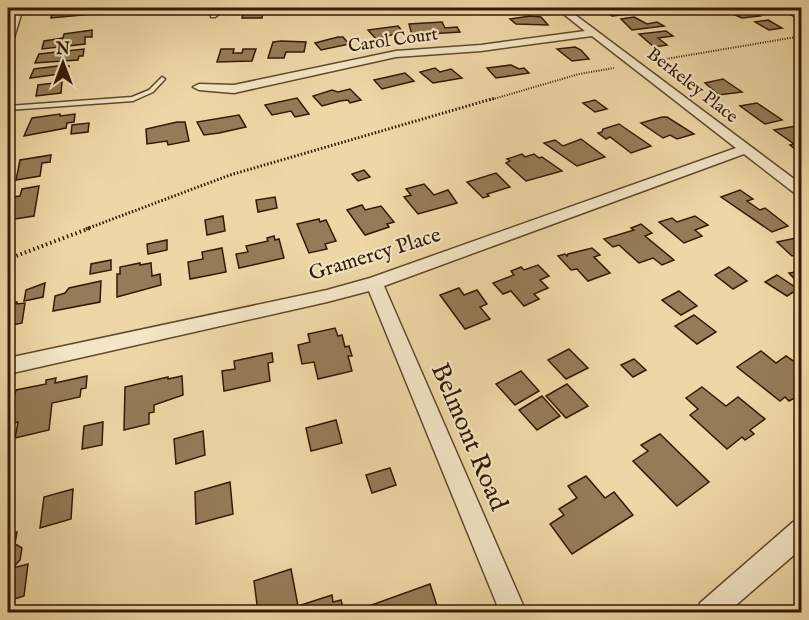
<svg xmlns="http://www.w3.org/2000/svg" width="809" height="620" font-family="'IM FELL English',serif">
<style>
.building{fill:#947c58;stroke:#341a04;stroke-width:1.5}
.lines{fill:none;stroke-linecap:round;stroke-linejoin:round}
.service-casing{stroke:#62492c;stroke-width:3}
.minor-casing{stroke:#62492c;stroke-width:3}
.path-far2{stroke:#341a04;stroke-width:2;stroke-dasharray:1 1.5;stroke-linecap:butt}
.path-far1{stroke:#341a04;stroke-width:3;stroke-dasharray:1.5 2;stroke-linecap:butt}
.path{stroke:#341a04;stroke-width:4;stroke-dasharray:1.5 3;stroke-linecap:butt}
.service{fill:#f3e5c5;fill-rule:evenodd}
.minor{fill:#f3e5c5;fill-rule:evenodd}
.labels{text-anchor:middle;dominant-baseline:central;stroke-width:4.5;stroke-linejoin:round;paint-order:stroke}
.far-street-label{font-size:18px;fill:#341a04;stroke:#f3e5c5}
.street-label{font-size:21px;fill:#341a04;stroke:#f3e5c5}
.near-street-label{font-size:26px;fill:#341a04;stroke:#f3e5c5}
</style>
<rect width="100%" height="100%" fill="#edd7a6"/>
<filter id="stains"><feTurbulence type="fractalNoise" baseFrequency=".00333" numOctaves="4"/><feColorMatrix values="0 0 0 0 .2 0 0 0 0 .09 0 0 0 0 .02 0 0 0 .5 -.17"/></filter>
<radialGradient id="worn" r=".72"><stop offset=".6" stop-color="#630" stop-opacity="0"/><stop offset="1" stop-color="#630" stop-opacity=".3"/></radialGradient>
<!-- building -->
<g class="building">
<path d="M53,8H124L103,10V13L51,18Z"/>
<path d="M131,8H217L214,11Z"/>
<path d="M512,8H531L536,13H518Z"/>
<path d="M597,8H627L633,10L629,12L631,14L612,16Z"/>
<path d="M751,9L760,16L742,18L735,15L739,14L735,12Z"/>
<path d="M244,11H263L262,18H242Z"/>
<path d="M530,16L541,17L548,25L516,24L510,19Z"/>
<path d="M634,17L647,24L657,22L664,26L632,30L621,19Z"/>
<path d="M768,20L782,28L769,30L755,22Z"/>
<path d="M442,22L445,28L457,27L460,32L412,35L409,24Z"/>
<path d="M398,26L403,32L376,39L368,30Z"/>
<path d="M92,30V37H85V44L42,49L44,41L63,38L64,34Z"/>
<path d="M666,31L673,36L658,38L667,45L654,47L639,34Z"/>
<path d="M338,37H343L349,44L321,50L315,43Z"/>
<path d="M281,41L306,42L304,52H286L284,58H268L273,42Z"/>
<path d="M575,47L581,50L589,59L572,61L557,49Z"/>
<path d="M84,49L83,56H79L78,60L35,63L39,54Z"/>
<path d="M221,49H234L233,53H242L243,49H256L252,61L217,62Z"/>
<path d="M65,65L69,66L67,73L30,78L34,69Z"/>
<path d="M511,65L519,69L524,68L529,73L496,78L487,68Z"/>
<path d="M435,68L440,72L451,69L462,78L433,83L420,72Z"/>
<path d="M405,73L414,81L382,89L374,80Z"/>
<path d="M723,79L742,92L719,95L705,83Z"/>
<path d="M62,82L61,93L36,96L38,85Z"/>
<path d="M350,89L361,100L350,103L348,100L340,101L322,106L313,96L332,90L338,92Z"/>
<path d="M297,98L309,114L295,117L291,111L272,115L265,105Z"/>
<path d="M595,100L607,109L595,112L583,103Z"/>
<path d="M757,103L782,120L765,124L740,106Z"/>
<path d="M60,114V116L75,114L74,122L67,123L66,128L24,136L32,118Z"/>
<path d="M239,115L246,127L219,133L204,135L197,122Z"/>
<path d="M662,117H667L694,134L677,139L670,135L663,138L641,123Z"/>
<path d="M177,122H185L189,141L168,145L167,141L147,144L146,129Z"/>
<path d="M89,123L88,132L71,134L72,125Z"/>
<path d="M619,124L651,146L631,153L610,137L606,139L598,133L602,132L603,129Z"/>
<path d="M802,125V151L799,152L790,145L794,144L774,130Z"/>
<path d="M581,139L605,157L577,166L544,143L555,140L563,146Z"/>
<path d="M522,154L525,157L534,154L539,158L542,157L562,171L526,181L506,163L510,161L507,159Z"/>
<path d="M51,155L50,162L42,163L40,176L16,180L20,160Z"/>
<path d="M364,170L370,177L358,181L352,174Z"/>
<path d="M496,173L510,187L487,194L489,196L483,198L467,182Z"/>
<path d="M424,184L434,195L448,190L457,203L418,214L404,197L411,195L406,189Z"/>
<path d="M39,186L34,216L8,220L13,197L20,196L22,189Z"/>
<path d="M740,190L753,199L747,201L760,210L765,208L788,226L772,232L721,197Z"/>
<path d="M275,197L277,208L258,212L256,200Z"/>
<path d="M362,205L365,210L381,206L394,222L387,224L389,227L365,235L347,210Z"/>
<path d="M223,216L225,231L207,235L205,220Z"/>
<path d="M695,216L708,225L695,230L702,236L684,243L659,222L672,218L677,222Z"/>
<path d="M319,219L320,222L326,220L336,241L325,244L327,249L309,253L297,224Z"/>
<path d="M641,224L652,233L645,236L674,260L662,265L653,258L639,263L619,245L613,247L604,239L634,230L631,228Z"/>
<path d="M274,236L275,240L279,239L284,258L239,268L236,254L248,252L246,246L268,241L267,238Z"/>
<path d="M796,238L802,243V253L792,256L777,242Z"/>
<path d="M167,240V250L148,254L147,244Z"/>
<path d="M222,248L226,272L190,279L188,262L203,259L202,252Z"/>
<path d="M592,248L600,255L594,257L610,273L588,281L577,269L571,270L558,256L565,254L567,256L568,254Z"/>
<path d="M111,260V270L90,274L91,264Z"/>
<path d="M140,263V265L151,263L152,276L160,274L161,285L117,297V274H120V267Z"/>
<path d="M538,265L549,276L540,280L548,288L534,294L539,299L524,306L511,291L503,294L493,283L514,275L511,271L521,267L524,270Z"/>
<path d="M729,267L747,281L733,289L715,275Z"/>
<path d="M802,271V284H799L789,273Z"/>
<path d="M777,275L798,289L787,296L765,282Z"/>
<path d="M101,281L100,302L53,311L55,296L65,293L69,288Z"/>
<path d="M45,283L43,297L24,301L26,290Z"/>
<path d="M459,288L464,295L477,290L487,304L480,307L490,319L465,329L440,295Z"/>
<path d="M679,291L697,306L681,315L662,300Z"/>
<path d="M17,302V304L25,303L22,323L8,326V304Z"/>
<path d="M694,315L716,332L697,344L675,326Z"/>
<path d="M335,328L338,336L342,335L345,347L349,346L352,356H348L352,371L318,379L314,362L302,364L298,345L310,342L308,334Z"/>
<path d="M569,349L588,368L566,379L548,360Z"/>
<path d="M761,351L776,363L786,356L802,367V394L789,401L785,397L780,401L737,367Z"/>
<path d="M272,353L273,362L268,363L270,381L224,391L222,371L235,369L234,361Z"/>
<path d="M634,359L646,370L633,377L621,365Z"/>
<path d="M521,371L539,391L515,405L496,384Z"/>
<path d="M87,376L86,388L81,389L80,397L52,403L49,430L15,438L18,422L9,424L11,413L8,414L16,390L46,384V380L56,378L55,383Z"/>
<path d="M182,376L183,395L154,405V412L149,413V424L124,430L125,387L168,377V379Z"/>
<path d="M567,384L588,406L566,418L546,396Z"/>
<path d="M702,387L726,406L738,397L765,419L750,430L754,434L745,440L742,437L727,449L690,415L698,409L686,398Z"/>
<path d="M542,396L560,416L537,430L519,410Z"/>
<path d="M336,420L342,443L311,451L306,428Z"/>
<path d="M103,422L102,445L82,449L84,426Z"/>
<path d="M203,431L205,455L176,464L174,439Z"/>
<path d="M660,434L709,482L677,506L633,461L648,451L641,445Z"/>
<path d="M390,468L396,485L372,493L366,475Z"/>
<path d="M586,476L605,498L614,492L633,515L572,554L550,524L564,515L559,509L577,498L568,486Z"/>
<path d="M230,482L233,514L196,524L195,492Z"/>
<path d="M73,489L71,519L40,528L44,497Z"/>
<path d="M17,532L15,544L22,548L20,560L13,568L28,564L24,596L8,601V534Z"/>
<path d="M291,569L298,606L332,595L333,602L341,600L344,612H258L254,581Z"/>
<path d="M430,584L439,612H367L366,607Z"/>
</g>
<g class="lines">
<!-- service casing -->
<g class="service-casing">
<g id="service">
<path d="M223,8H227L215,17H211V15Z"/>
<path d="M162,77L165,79L153,92L133,101L8,110V106L132,97L149,90Z"/>
</g>
</g>
<!-- minor casing -->
<g class="minor-casing">
<g id="minor">
<path d="M13,8H23L13,41L8,44V26Z"/>
<path d="M556,8H566L802,185V196L797,195L744,154L384,286L526,612H500L369,291L327,302L8,374V358L327,290L370,278L736,148L592,36L481,51L396,57L234,93L199,90L193,87L199,84L234,85L396,51L481,45L585,31Z"/>
<path d="M779,8H790L802,13V20Z"/>
<path d="M802,519V548L728,612H696L700,603L793,522Z"/>
</g>
</g>
<!-- path-far2 -->
<g class="path-far2">
<path d="M654,61L802,36"/>
<path d="M490,100L579,74L614,68"/>
</g>
<!-- path-far1 -->
<path class="path-far1" d="M86,229L230,175L495,98"/>
<!-- path -->
<path class="path" d="M8,259L90,228"/>
<!-- service -->
<use href="#service" class="service"/>
<!-- minor -->
<use href="#minor" class="minor"/>
</g>
<g class="labels">
<!-- far-street labels -->
<g class="far-street-label">
<text transform="translate(393 41) rotate(-8)">Carol Court</text>
<text transform="translate(692 86) rotate(38)">Berkeley Place</text>
</g>
<!-- street labels -->
<g class="street-label">
<text transform="translate(375 255) rotate(-17)">Gramercy Place</text>
</g>
<!-- near-street labels -->
<g class="near-street-label">
<text transform="translate(469 437) rotate(67)">Belmont Road</text>
</g>
</g>
<!-- margin -->
<rect width="809" height="620" fill="none" stroke="#edd7a6" stroke-width="30"/>
<rect x="9" y="9" width="791" height="602" fill="none" stroke="#341a04" stroke-width="3"/>
<rect x="15" y="15" width="779" height="590" fill="none" stroke="#341a04" stroke-width="1.5"/>
<!-- north arrow -->
<g transform="translate(63 63)" stroke="#f3e5c5" stroke-width="4.5" paint-order="stroke">
<path d="M0-4.5L10 22L0 15L-10 22Z" fill="#341a04"/>
<text y="-9" font-size="16" font-weight="bold" text-anchor="middle" fill="#341a04">N</text>
</g>
<rect width="100%" height="100%" filter="url(#stains)"/>
<rect width="100%" height="100%" fill="url(#worn)"/>
</svg>
